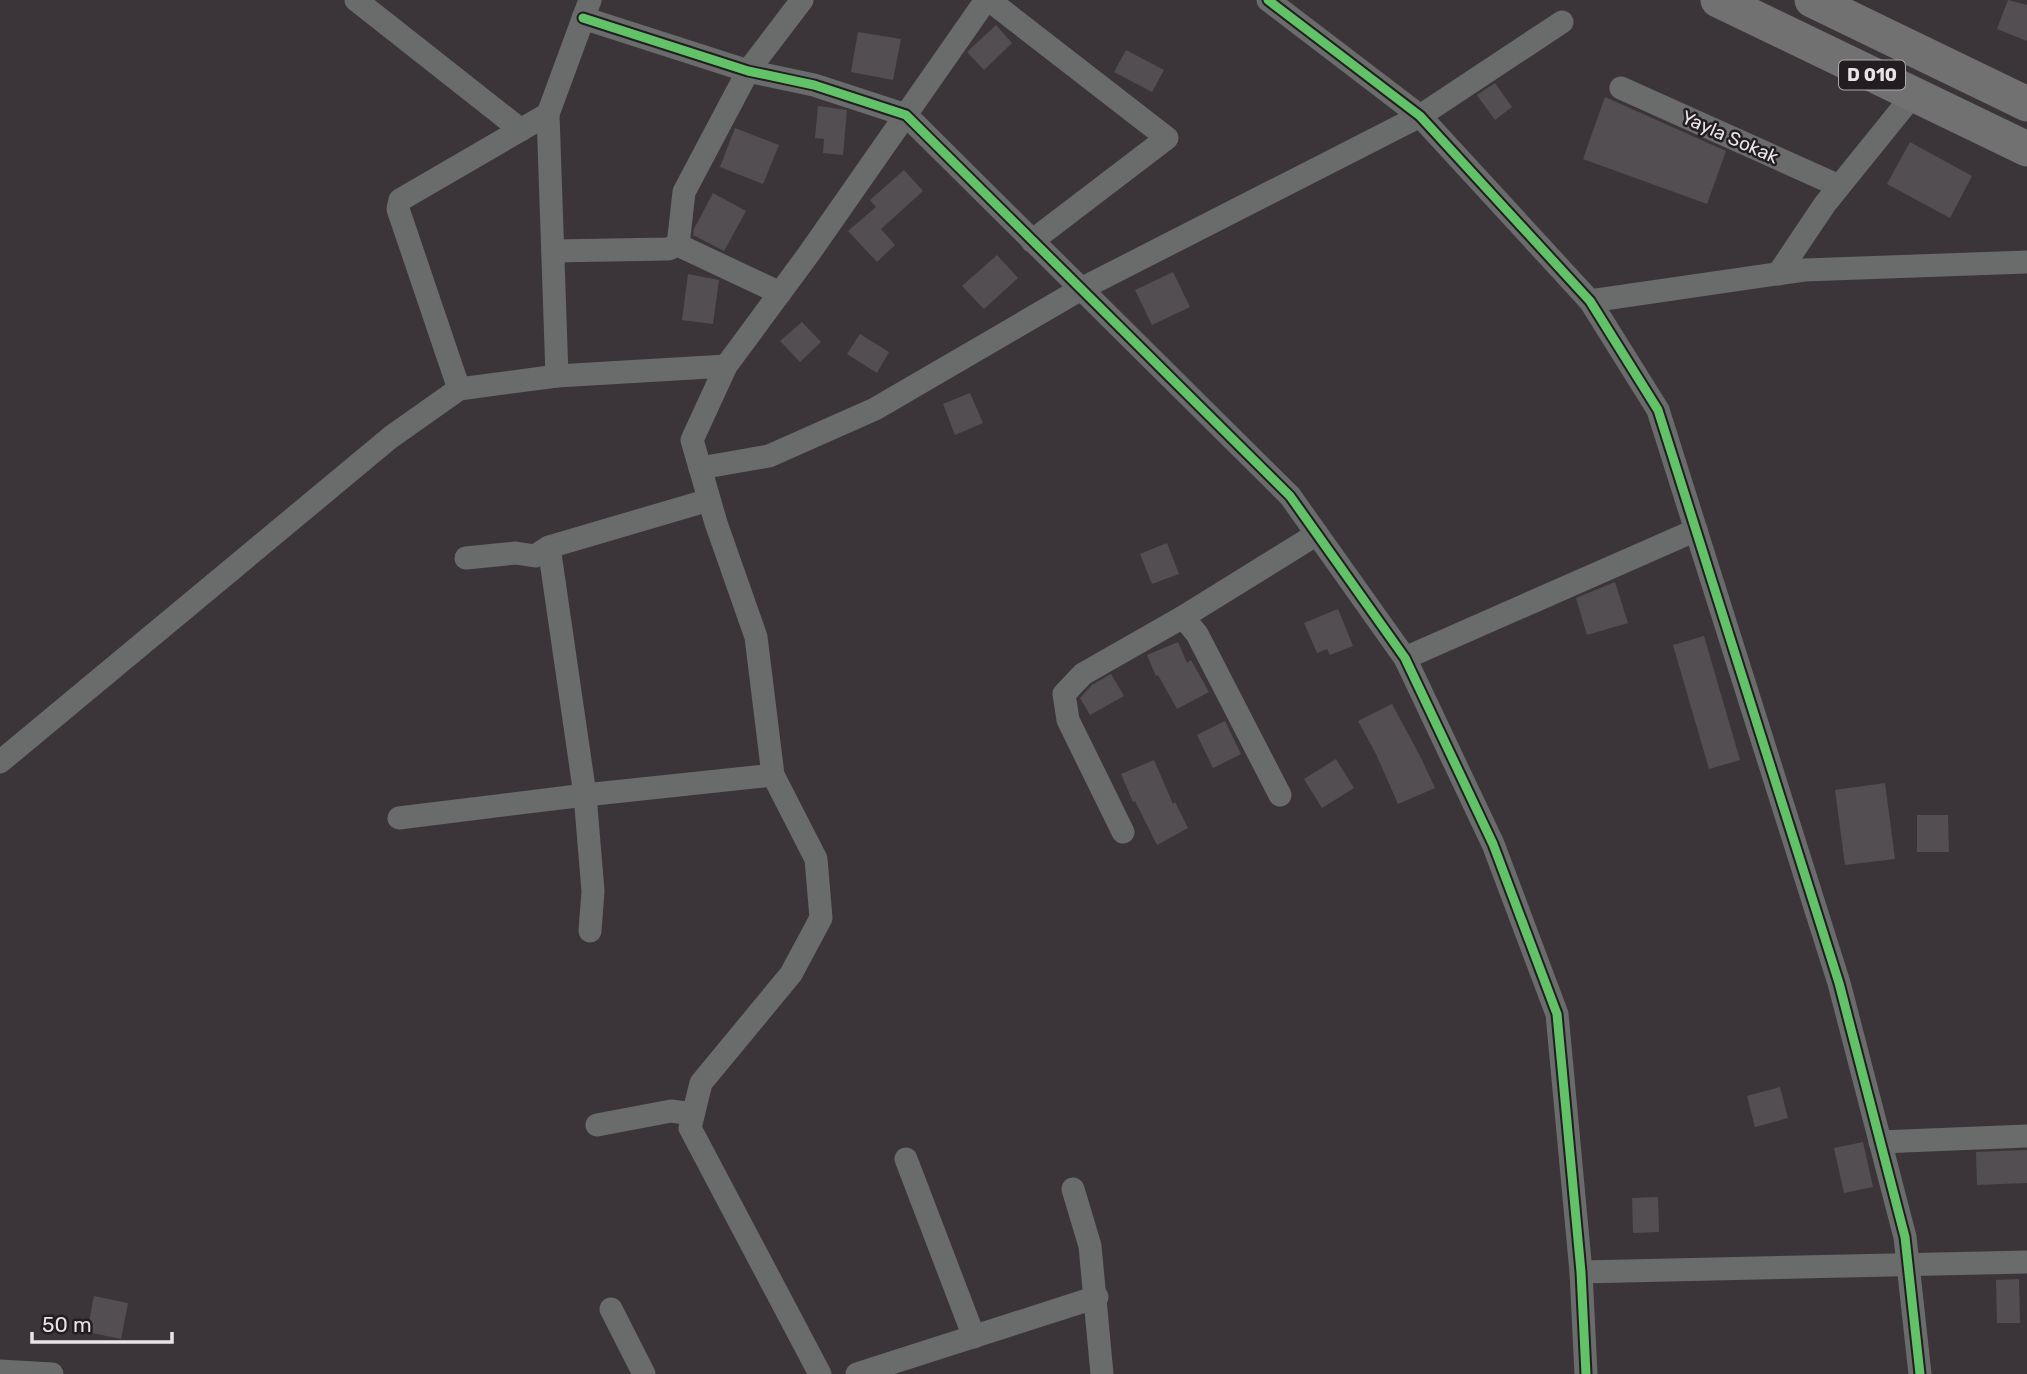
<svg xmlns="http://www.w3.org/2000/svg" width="2027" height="1374" font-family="Rubik,sans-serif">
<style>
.building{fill:#534e52}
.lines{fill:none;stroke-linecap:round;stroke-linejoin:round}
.minor{stroke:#6a6b6b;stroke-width:23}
.highway{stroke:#717171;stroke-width:35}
.cycleway-casing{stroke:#211d20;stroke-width:13}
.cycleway{stroke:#61c268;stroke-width:9}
.labels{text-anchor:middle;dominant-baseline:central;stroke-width:5;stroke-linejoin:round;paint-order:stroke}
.shield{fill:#211d20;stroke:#ada8ac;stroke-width:2}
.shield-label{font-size:18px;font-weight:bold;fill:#e9e3e8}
.street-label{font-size:19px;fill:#e9e3e8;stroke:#211d20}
</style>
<rect width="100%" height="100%" fill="#3b353a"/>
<!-- building -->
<g class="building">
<path d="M2008,0L2027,5V41L1997,29Z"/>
<path d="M996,25L1012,43L984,70L967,52Z"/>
<path d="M858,32L901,39L893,80L851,72Z"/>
<path d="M1126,50L1164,70L1152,92L1114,72Z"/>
<path d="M1495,83L1512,107L1495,120L1477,95Z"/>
<path d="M1605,97L1726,151L1707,204L1583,159Z"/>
<path d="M818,106L847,110L843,155L823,153L824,139L815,138Z"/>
<path d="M735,128L779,145L763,184L720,167Z"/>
<path d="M1910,142L1972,176L1950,218L1887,184Z"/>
<path d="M904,170L923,191L881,229L895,245L877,262L848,231L876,207L870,200Z"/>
<path d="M713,193L746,211L724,251L693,235L694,229Z"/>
<path d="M997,255L1018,278L984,309L962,286Z"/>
<path d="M1173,272L1190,307L1152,325L1135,290Z"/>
<path d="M688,274L719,280L713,324L682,320Z"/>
<path d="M802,322L821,342L800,362L780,341Z"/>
<path d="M860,334L889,352L877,373L847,354Z"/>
<path d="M970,393L983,423L955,435L943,404Z"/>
<path d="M1167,543L1179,574L1152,584L1140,554Z"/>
<path d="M1615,582L1628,623L1587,635L1576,598Z"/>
<path d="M1338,609L1353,646L1330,655L1327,649L1317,653L1304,623Z"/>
<path d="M1704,636L1740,760L1709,769L1673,645Z"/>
<path d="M1178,642L1187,663L1191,660L1209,692L1177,709L1158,675L1156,676L1147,655Z"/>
<path d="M1111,674L1124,696L1090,715L1080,698L1092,685Z"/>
<path d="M1392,704L1420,756L1435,788L1398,804L1376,754L1358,721Z"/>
<path d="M1225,721L1241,754L1213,768L1197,735Z"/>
<path d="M1336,759L1354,788L1322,808L1304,779Z"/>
<path d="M1154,760L1173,804L1175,802L1188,828L1157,845L1135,801L1133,802L1121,774Z"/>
<path d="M1885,783L1895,859L1845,865L1835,790Z"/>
<path d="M1917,815H1948L1949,852H1917Z"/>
<path d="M1780,1087L1788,1118L1755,1127L1747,1096Z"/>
<path d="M1863,1142L1873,1187L1844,1193L1834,1148Z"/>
<path d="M2027,1150V1183L1977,1185L1976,1152Z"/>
<path d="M1658,1197L1659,1232L1633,1233L1632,1198Z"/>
<path d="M2019,1279L2020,1323H1997L1996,1280Z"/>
<path d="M94,1296L128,1303L121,1339L87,1332Z"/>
</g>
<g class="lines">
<!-- minor -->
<g class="minor">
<path d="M356,0L521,130"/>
<path d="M989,0L1167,138L1032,241"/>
<path d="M1268,0L1420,116L1590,301L1658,410L1839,983L1905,1237L1920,1374"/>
<path d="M583,18L748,71L814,85L906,115L1290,496L1405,658L1493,844L1557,1014L1581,1272L1586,1374"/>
<path d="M1621,88L1839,186"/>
<path d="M678,245L684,192L748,71L802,0"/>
<path d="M553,251L668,249L678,245L780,293"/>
<path d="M1778,274L1825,204L1913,95"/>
<path d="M1590,301L1804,270L2027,262"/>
<path d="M557,376L548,114L590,0"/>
<path d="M459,389L398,209L400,200L548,114"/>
<path d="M700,468L769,456L875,409L1081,289L1420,116L1562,22"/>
<path d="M466,558L516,553L535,556L549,547"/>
<path d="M1183,617L1197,634L1280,795"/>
<path d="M1405,658L1696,530"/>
<path d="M0,762L391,437L459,389L557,376L726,366"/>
<path d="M399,818L585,795L773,775"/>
<path d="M1123,832L1068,720L1064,694L1083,674L1183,617L1317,534"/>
<path d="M590,931L593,891L585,795L549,547L709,500"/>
<path d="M597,1125L671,1111L693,1114"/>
<path d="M1880,1142L2027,1136"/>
<path d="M906,1159L974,1337"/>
<path d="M1073,1189L1090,1246L1102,1374"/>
<path d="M1581,1272L2027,1262"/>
<path d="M611,1309L644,1374"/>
<path d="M0,1371L52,1374"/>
<path d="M820,1374L690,1128L701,1083L791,974L821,918L816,859L773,775L756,637L716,523L692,440L726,366L808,255L986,0"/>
<path d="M857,1374L1097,1297"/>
</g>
<!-- highway -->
<g class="highway">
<path d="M1718,0L2027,149"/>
<path d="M1812,0L2027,104"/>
</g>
<!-- cycleway casing -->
<g class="cycleway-casing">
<g id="cycleway">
<path d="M1268,0L1420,116L1590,301L1658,410L1839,983L1905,1237L1920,1374"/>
<path d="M583,18L748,71L814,85L906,115L1290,496L1405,658L1493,844L1557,1014L1581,1272L1586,1374"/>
</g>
</g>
<!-- cycleway -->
<use href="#cycleway" class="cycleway"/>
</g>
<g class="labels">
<!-- shield labels -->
<rect class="shield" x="1839" y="60.5" width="66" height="29" rx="5"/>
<g class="shield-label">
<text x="1872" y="75">D 010</text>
</g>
<!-- street labels -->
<g class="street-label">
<text transform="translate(1730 137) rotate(24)">Yayla Sokak</text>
</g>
</g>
<!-- scale -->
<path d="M32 1332v10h140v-10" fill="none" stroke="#e9e3e8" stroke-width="3.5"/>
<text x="42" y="1332" font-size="21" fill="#e9e3e8" stroke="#211d20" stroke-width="5" paint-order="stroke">50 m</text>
</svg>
